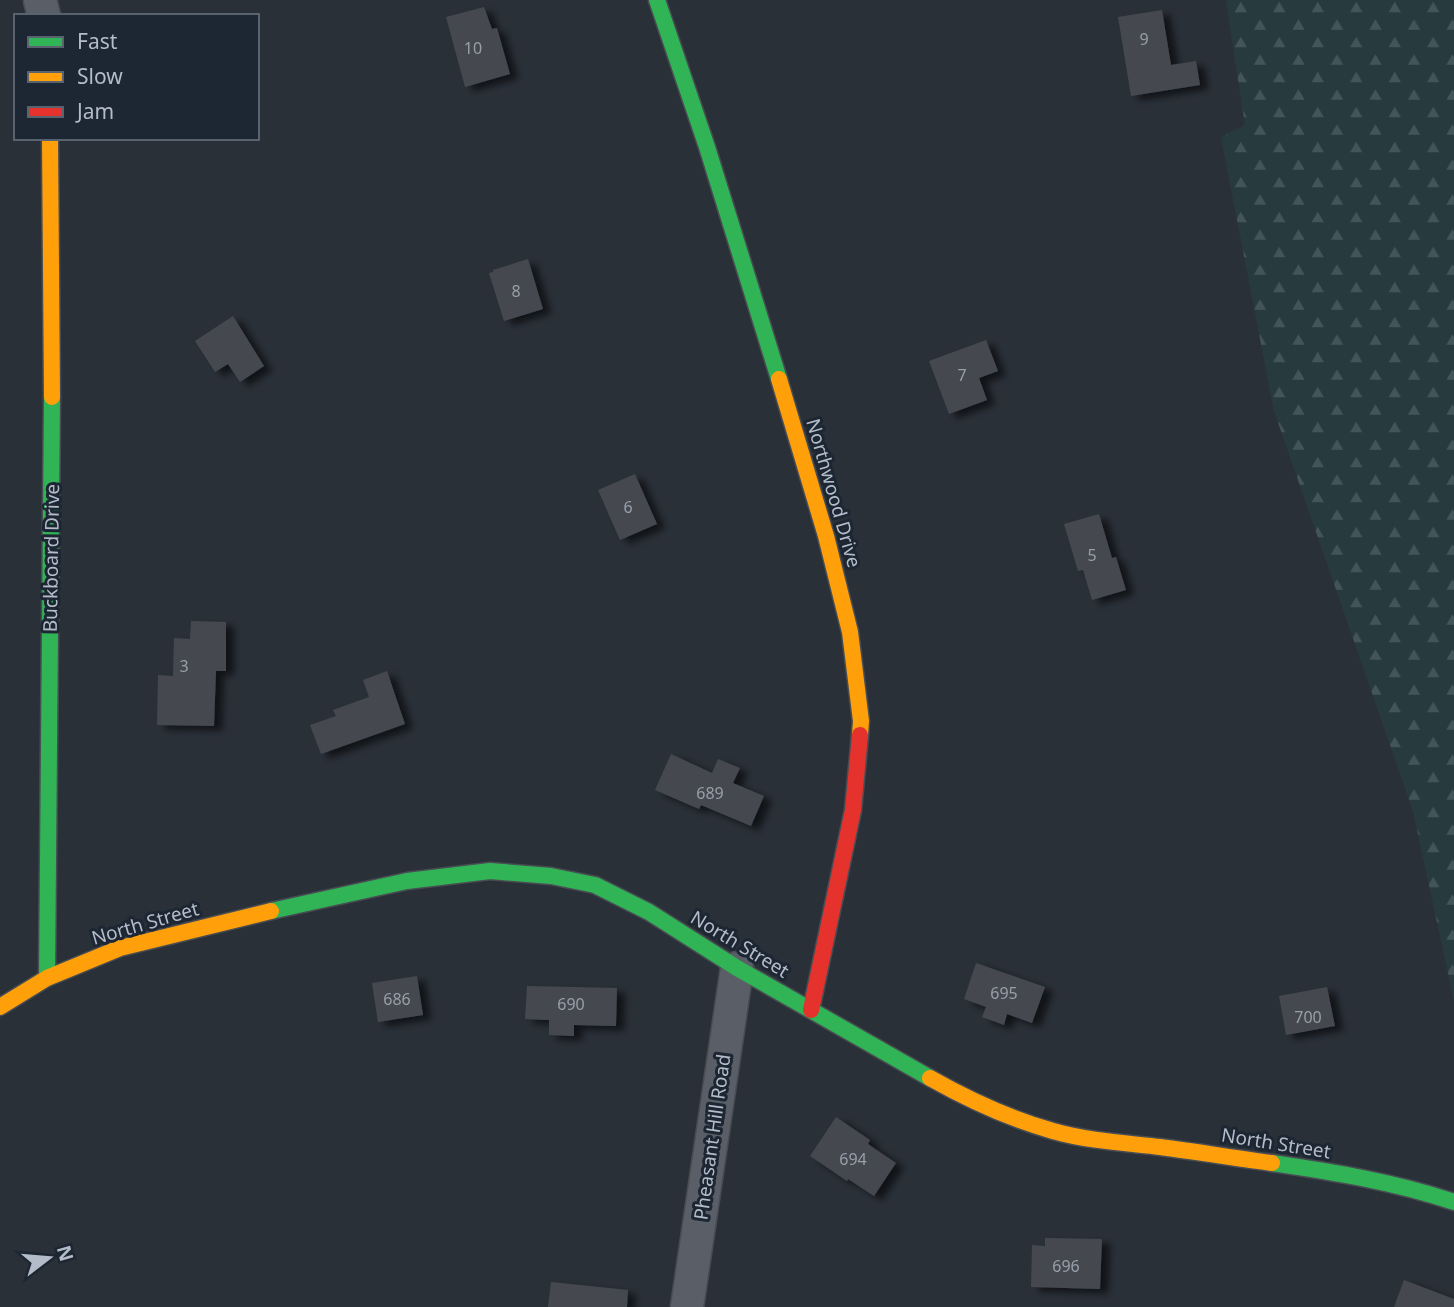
<svg xmlns="http://www.w3.org/2000/svg" width="1454" height="1307" font-family="'Noto Sans',sans-serif">
<style>
.forest{fill:url(#forest-firs)}
.building{fill:#444950;filter:url(#shadow)}
.lines{fill:none;stroke-linecap:round;stroke-linejoin:round}
.street-casing{stroke:#484c53;stroke-width:35}
.fast-casing{stroke:#484c53;stroke-width:19}
.slow-casing{stroke:#484c53;stroke-width:19}
.jam-casing{stroke:#484c53;stroke-width:19}
.street{stroke:#5a5e66;stroke-width:32}
.fast{stroke:#30b455;stroke-width:16}
.slow{stroke:#ff9f0a;stroke-width:16}
.jam{stroke:#e5322d;stroke-width:16}
.labels{text-anchor:middle;dominant-baseline:central;stroke-width:6;stroke-linejoin:round;paint-order:stroke}
.number-label{font-size:16px;fill:#989fab}
.street-label{font-size:19px;fill:#b4bcc9;stroke:#1d2633}
</style>
<defs>
<pattern id="forest-firs" width="22" height="20" patternUnits="userSpaceOnUse" patternTransform="scale(1.75)"><rect width="22" height="20" fill="#273a3e"/><path d="M5 1l3.5 6h-7zM16 11l3.5 6h-7z" fill="#445559"/></pattern>
<filter id="shadow"><feDropShadow dx="8" dy="4.5" stdDeviation="3.5" flood-color="#0009"/></filter>
</defs>
<rect width="100%" height="100%" fill="#2a3038"/>
<!-- forest -->
<path class="forest" d="M1226,0H1454V1001L1413,811L1274,411L1221,137L1245,125Z"/>
<!-- building -->
<g class="building">
<path d="M484,7L492,29L497,28L510,74L465,87L446,17Z"/>
<path d="M1162,10L1171,65L1196,61L1200,85L1131,96L1118,17Z"/>
<path d="M528,259L543,309L504,321L489,273L493,272V270Z"/>
<path d="M233,316L264,366L240,382L228,364L215,372L195,341Z"/>
<path d="M986,340L998,371L979,378L987,400L949,414L929,361Z"/>
<path d="M635,474L657,524L620,540L598,490Z"/>
<path d="M1099,514L1112,558L1116,557L1126,590L1092,600L1083,570L1078,571L1064,524Z"/>
<path d="M191,621L226,622V671H216L214,726L157,725L158,675L173,676L174,638L190,639Z"/>
<path d="M387,671L405,724L321,754L310,725L336,716L333,710L369,697L363,680Z"/>
<path d="M671,754L712,773L718,759L740,768L733,783L764,796L751,826L701,805L699,809L655,790Z"/>
<path d="M976,963L1045,987L1032,1023L1007,1014L1004,1025L982,1017L986,1007L964,999Z"/>
<path d="M417,976L423,1015L378,1022L372,983Z"/>
<path d="M527,986L617,988L616,1026L574,1025V1036L549,1035V1020L525,1019Z"/>
<path d="M1327,987L1335,1026L1286,1035L1279,996Z"/>
<path d="M836,1117L870,1140L868,1144L896,1163L874,1196L848,1179L847,1181L810,1156Z"/>
<path d="M1045,1238L1102,1239L1100,1289L1031,1287L1032,1245L1045,1246Z"/>
<path d="M1404,1280L1454,1299V1307H1394Z"/>
<path d="M551,1282L628,1290L627,1307H548Z"/>
</g>
<g class="lines">
<!-- street casing -->
<g class="street-casing">
<g id="street">
<path d="M40,0L44,16"/>
<path d="M687,1307L737,968"/>
</g>
</g>
<!-- fast casing -->
<g class="fast-casing">
<g id="fast">
<path d="M657,0L707,147L779,379"/>
<path d="M271,911L407,881L490,871L551,876L595,885L649,912L737,968L930,1078"/>
<path d="M47,978L52,397"/>
<path d="M1272,1163C1333,1172 1395,1182 1454,1202"/>
</g>
</g>
<!-- slow casing -->
<g class="slow-casing">
<g id="slow">
<path d="M50,138L52,397"/>
<path d="M779,379L826,536L850,632L861,721L860,735"/>
<path d="M0,1007L47,978L120,948L271,911"/>
<path d="M930,1078C969,1100 1010,1119 1053,1131C1088,1141 1125,1143 1160,1147C1198,1152 1235,1158 1272,1163"/>
</g>
</g>
<!-- jam casing -->
<g class="jam-casing">
<path id="jam" d="M811,1010L853,810L860,735"/>
</g>
<!-- street -->
<use href="#street" class="street"/>
<!-- fast -->
<use href="#fast" class="fast"/>
<!-- slow -->
<use href="#slow" class="slow"/>
<!-- jam -->
<use href="#jam" class="jam"/>
</g>
<g class="labels">
<!-- number labels -->
<g class="number-label">
<text x="1144" y="39">9</text>
<text x="473" y="48">10</text>
<text x="516" y="291">8</text>
<text x="962" y="375">7</text>
<text x="628" y="507">6</text>
<text x="1092" y="555">5</text>
<text x="184" y="666">3</text>
<text x="710" y="793">689</text>
<text x="1004" y="993">695</text>
<text x="397" y="999">686</text>
<text x="571" y="1004">690</text>
<text x="1308" y="1017">700</text>
<text x="853" y="1159">694</text>
<text x="1066" y="1266">696</text>
</g>
<!-- street labels -->
<g class="street-label">
<text transform="translate(834 493) rotate(74)">Northwood Drive</text>
<text transform="translate(51 558) rotate(-89)">Buckboard Drive</text>
<text transform="translate(145 923) rotate(-16)">North Street</text>
<text transform="translate(740 944) rotate(31)">North Street</text>
<text transform="translate(712 1137) rotate(-82)">Pheasant Hill Road</text>
<text transform="translate(1276 1143) rotate(9)">North Street</text>
</g>
</g>
<!-- legend -->
<rect x="14" y="14" width="245" height="126" fill="#1d2633" stroke="#59626f" stroke-width="2"/>
<rect x="28" y="37" width="35" height="10" fill="#30b455" stroke="#59626f" stroke-width="2"/>
<text x="77" y="49" font-size="21" fill="#b4bcc9">Fast</text>
<rect x="28" y="72" width="35" height="10" fill="#ff9f0a" stroke="#59626f" stroke-width="2"/>
<text x="77" y="84" font-size="21" fill="#b4bcc9">Slow</text>
<rect x="28" y="107" width="35" height="10" fill="#e5322d" stroke="#59626f" stroke-width="2"/>
<text x="77" y="119" font-size="21" fill="#b4bcc9">Jam</text>
<!-- north arrow -->
<g transform="translate(49 1258) rotate(74)" stroke="#1d2633" stroke-width="5" paint-order="stroke">
<path d="M0-5L12 26L0 18L-12 26Z" fill="#b4bcc9"/>
<text y="-10" font-size="19" font-weight="bold" text-anchor="middle" fill="#b4bcc9">N</text>
</g>
</svg>
